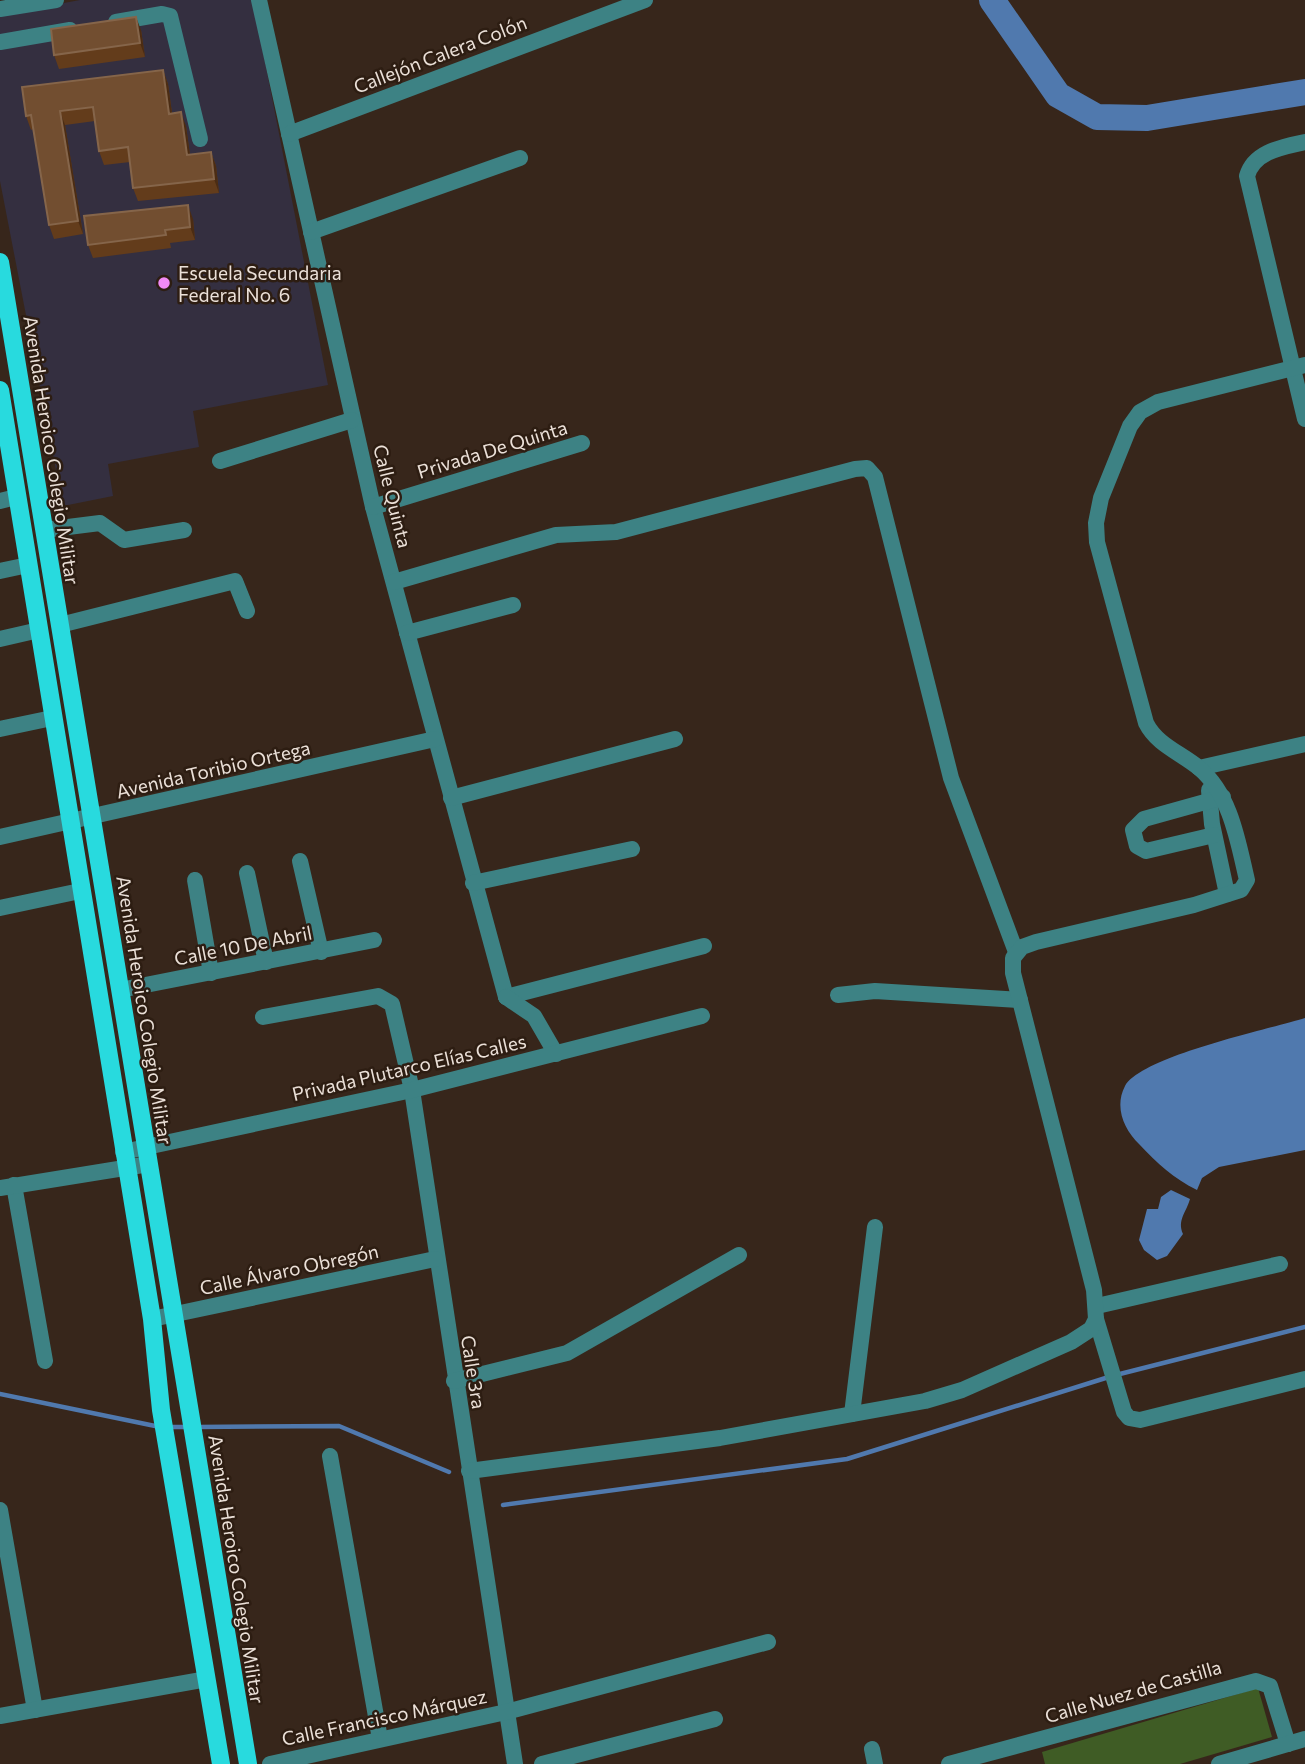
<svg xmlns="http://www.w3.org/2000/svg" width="1305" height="1764" font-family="Commissioner,sans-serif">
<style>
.education{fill:#342f40}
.green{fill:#3f5c25}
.water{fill:#5079ae}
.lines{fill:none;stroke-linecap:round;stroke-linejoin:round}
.stream{stroke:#5079ae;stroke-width:4.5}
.river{stroke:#5079ae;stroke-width:26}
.minor{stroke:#3d8284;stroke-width:16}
.major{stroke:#28dade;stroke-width:18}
.wall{fill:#633c1b}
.shaded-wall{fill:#4b2c13}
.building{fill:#724e30;stroke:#85654a;stroke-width:2}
.poi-dot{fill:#f18af5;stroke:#2d1d12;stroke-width:2.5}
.labels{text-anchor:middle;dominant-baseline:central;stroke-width:5;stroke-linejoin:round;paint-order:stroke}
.street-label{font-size:19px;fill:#ebe0d8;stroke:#2d1d12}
.poi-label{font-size:19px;fill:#ebe0d8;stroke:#2d1d12;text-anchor:start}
</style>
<rect width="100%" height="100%" fill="#37261b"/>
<!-- education -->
<path class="education" d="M80,0H253L328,385L193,411L199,447L108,464L113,496L63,506L0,181V15Z"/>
<!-- green -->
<path class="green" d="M1258,1688L1272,1737L1180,1764H1045L1042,1752Z"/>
<!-- water -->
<g class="water">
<path d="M1305,1018V1150L1219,1167L1202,1178L1197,1190C1173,1178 1158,1164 1139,1144C1124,1129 1114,1107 1125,1086C1142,1056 1270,1029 1305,1018Z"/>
<path d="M1171,1190L1190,1199C1186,1213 1177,1220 1183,1234L1167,1256L1157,1260L1144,1250L1139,1240L1147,1209H1158L1161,1197Z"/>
</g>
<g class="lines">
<!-- stream -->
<g class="stream">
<path d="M0,1394L160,1427"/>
<path d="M169,1427H188"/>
<path d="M197,1427L339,1426L449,1472"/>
<path d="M503,1505L847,1459L1112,1376L1305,1327"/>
</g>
<!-- river -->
<path class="river" d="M992,0L1058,95L1097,117L1147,118L1305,92"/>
<!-- minor -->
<g class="minor">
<path d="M259,0L373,507L506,997"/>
<path d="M0,9L56,0"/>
<path d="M116,22L162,14L170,16L200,139"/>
<path d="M0,42L70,30"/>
<path d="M289,134L645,0"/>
<path d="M1305,142C1283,147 1254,151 1247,176L1305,419"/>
<path d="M311,232L520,158"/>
<path d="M220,461L352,420"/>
<path d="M0,501L16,497"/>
<path d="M373,507L582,443"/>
<path d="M44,530L100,523L124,540L184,530"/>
<path d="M0,571L28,565"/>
<path d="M394,582L556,535L616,532L855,469L867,468L875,477L951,778L1016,952"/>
<path d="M60,625L235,581L247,611"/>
<path d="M407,633L513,605"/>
<path d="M0,639L39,630"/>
<path d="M0,729L52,718"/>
<path d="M1199,768L1305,744"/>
<path d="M1209,790L1212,824L1227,894"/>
<path d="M451,798L675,739"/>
<path d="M1214,835L1146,851L1137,846L1133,830L1144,819L1223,797"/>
<path d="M0,837L435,739"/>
<path d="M300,861L321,952"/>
<path d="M247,873L266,962"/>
<path d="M195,880L211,973"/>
<path d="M473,883L632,849"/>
<path d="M0,908L80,891"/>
<path d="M120,990L374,940"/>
<path d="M838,995L875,991L1020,1000"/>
<path d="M506,997L704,946"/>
<path d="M506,997L534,1016L556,1054"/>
<path d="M263,1017L378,996L392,1004L412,1090L515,1764"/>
<path d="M123,1152L412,1090L702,1016"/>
<path d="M14,1185L45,1361"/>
<path d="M0,1188L149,1164"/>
<path d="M1097,1306L1280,1264"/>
<path d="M152,1319L435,1259"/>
<path d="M1096,1319L1124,1412L1129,1418L1140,1420L1305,1379"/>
<path d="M454,1381L567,1353L739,1255"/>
<path d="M852,1414L875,1227"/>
<path d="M330,1456L380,1739"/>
<path d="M469,1471L720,1438L925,1401L962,1390L1071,1342L1091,1329L1096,1319L1094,1290L1013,973V958L1022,947L1036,942L1194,905L1241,890L1247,880C1238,842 1231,795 1199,768C1181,753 1157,745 1146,723L1097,542L1096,523L1101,498L1130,426L1140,412L1158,402L1305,365"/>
<path d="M0,1510L35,1710"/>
<path d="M0,1716L207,1679"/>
<path d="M872,1749L875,1764"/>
<path d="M270,1764L506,1712L768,1642"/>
<path d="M542,1764L715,1719"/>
<path d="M949,1764L1256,1681L1270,1686L1288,1744"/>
<path d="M1219,1764L1305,1739"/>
</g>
<!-- major -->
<g class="major">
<path d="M0,262L248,1764"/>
<path d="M0,390L152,1319L161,1410L221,1764"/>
</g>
</g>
<!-- wall -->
<g class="wall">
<path d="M141,30L145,57L59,69L54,55Z"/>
<path d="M163,70L168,84L172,113L186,126L190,155L211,152L216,166L219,193L138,201L133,188L130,162L104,165L99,151L95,121L65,125L83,234L54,239L49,225L33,129L31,130L26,116Z"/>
<path d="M193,219L195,240L170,243L171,248L93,258L88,245Z"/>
</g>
<!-- shaded-wall -->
<g class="shaded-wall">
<path d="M136,17L141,30L145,57L140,43Z"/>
<path d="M163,70L168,84L174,128L169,114Z"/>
<path d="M60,111L65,125L83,234L78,221Z"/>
<path d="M181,112L186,126L192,169L187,155Z"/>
<path d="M211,152L216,166L219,193L214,179Z"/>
<path d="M188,205L193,219L195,240L190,227Z"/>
</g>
<!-- building -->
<g class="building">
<path d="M136,17L140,43L54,55L51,29Z"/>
<path d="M163,70L169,114L181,112L187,155L211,152L214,179L133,188L128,147L99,151L93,107L60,111L78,221L49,225L31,115L26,116L22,87Z"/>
<path d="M188,205L190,227L165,230L166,235L88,245L84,216Z"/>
</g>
<!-- markers -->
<circle class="poi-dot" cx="164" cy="283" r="7"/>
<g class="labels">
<!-- street labels -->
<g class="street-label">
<text transform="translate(440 54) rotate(-21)">Callejón Calera Colón</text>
<text transform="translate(492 449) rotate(-17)">Privada De Quinta</text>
<text transform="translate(52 450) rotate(81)">Avenida Heroico Colegio Militar</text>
<text transform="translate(393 496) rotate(76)">Calle Quinta</text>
<text transform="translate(213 769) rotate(-13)">Avenida Toribio Ortega</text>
<text transform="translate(243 945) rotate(-11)">Calle 10 De Abril</text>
<text transform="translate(145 1010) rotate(81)">Avenida Heroico Colegio Militar</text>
<text transform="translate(409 1067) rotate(-13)">Privada Plutarco Elías Calles</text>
<text transform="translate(289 1269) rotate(-12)">Calle Álvaro Obregón</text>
<text transform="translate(474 1372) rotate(81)">Calle 3ra</text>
<text transform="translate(237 1569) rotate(81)">Avenida Heroico Colegio Militar</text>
<text transform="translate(1133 1691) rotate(-16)">Calle Nuez de Castilla</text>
<text transform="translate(384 1717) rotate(-12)">Calle Francisco Márquez</text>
</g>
<!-- poi labels -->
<g class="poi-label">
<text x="178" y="272">Escuela Secundaria<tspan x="178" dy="22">Federal No. 6</tspan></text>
</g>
</g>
</svg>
